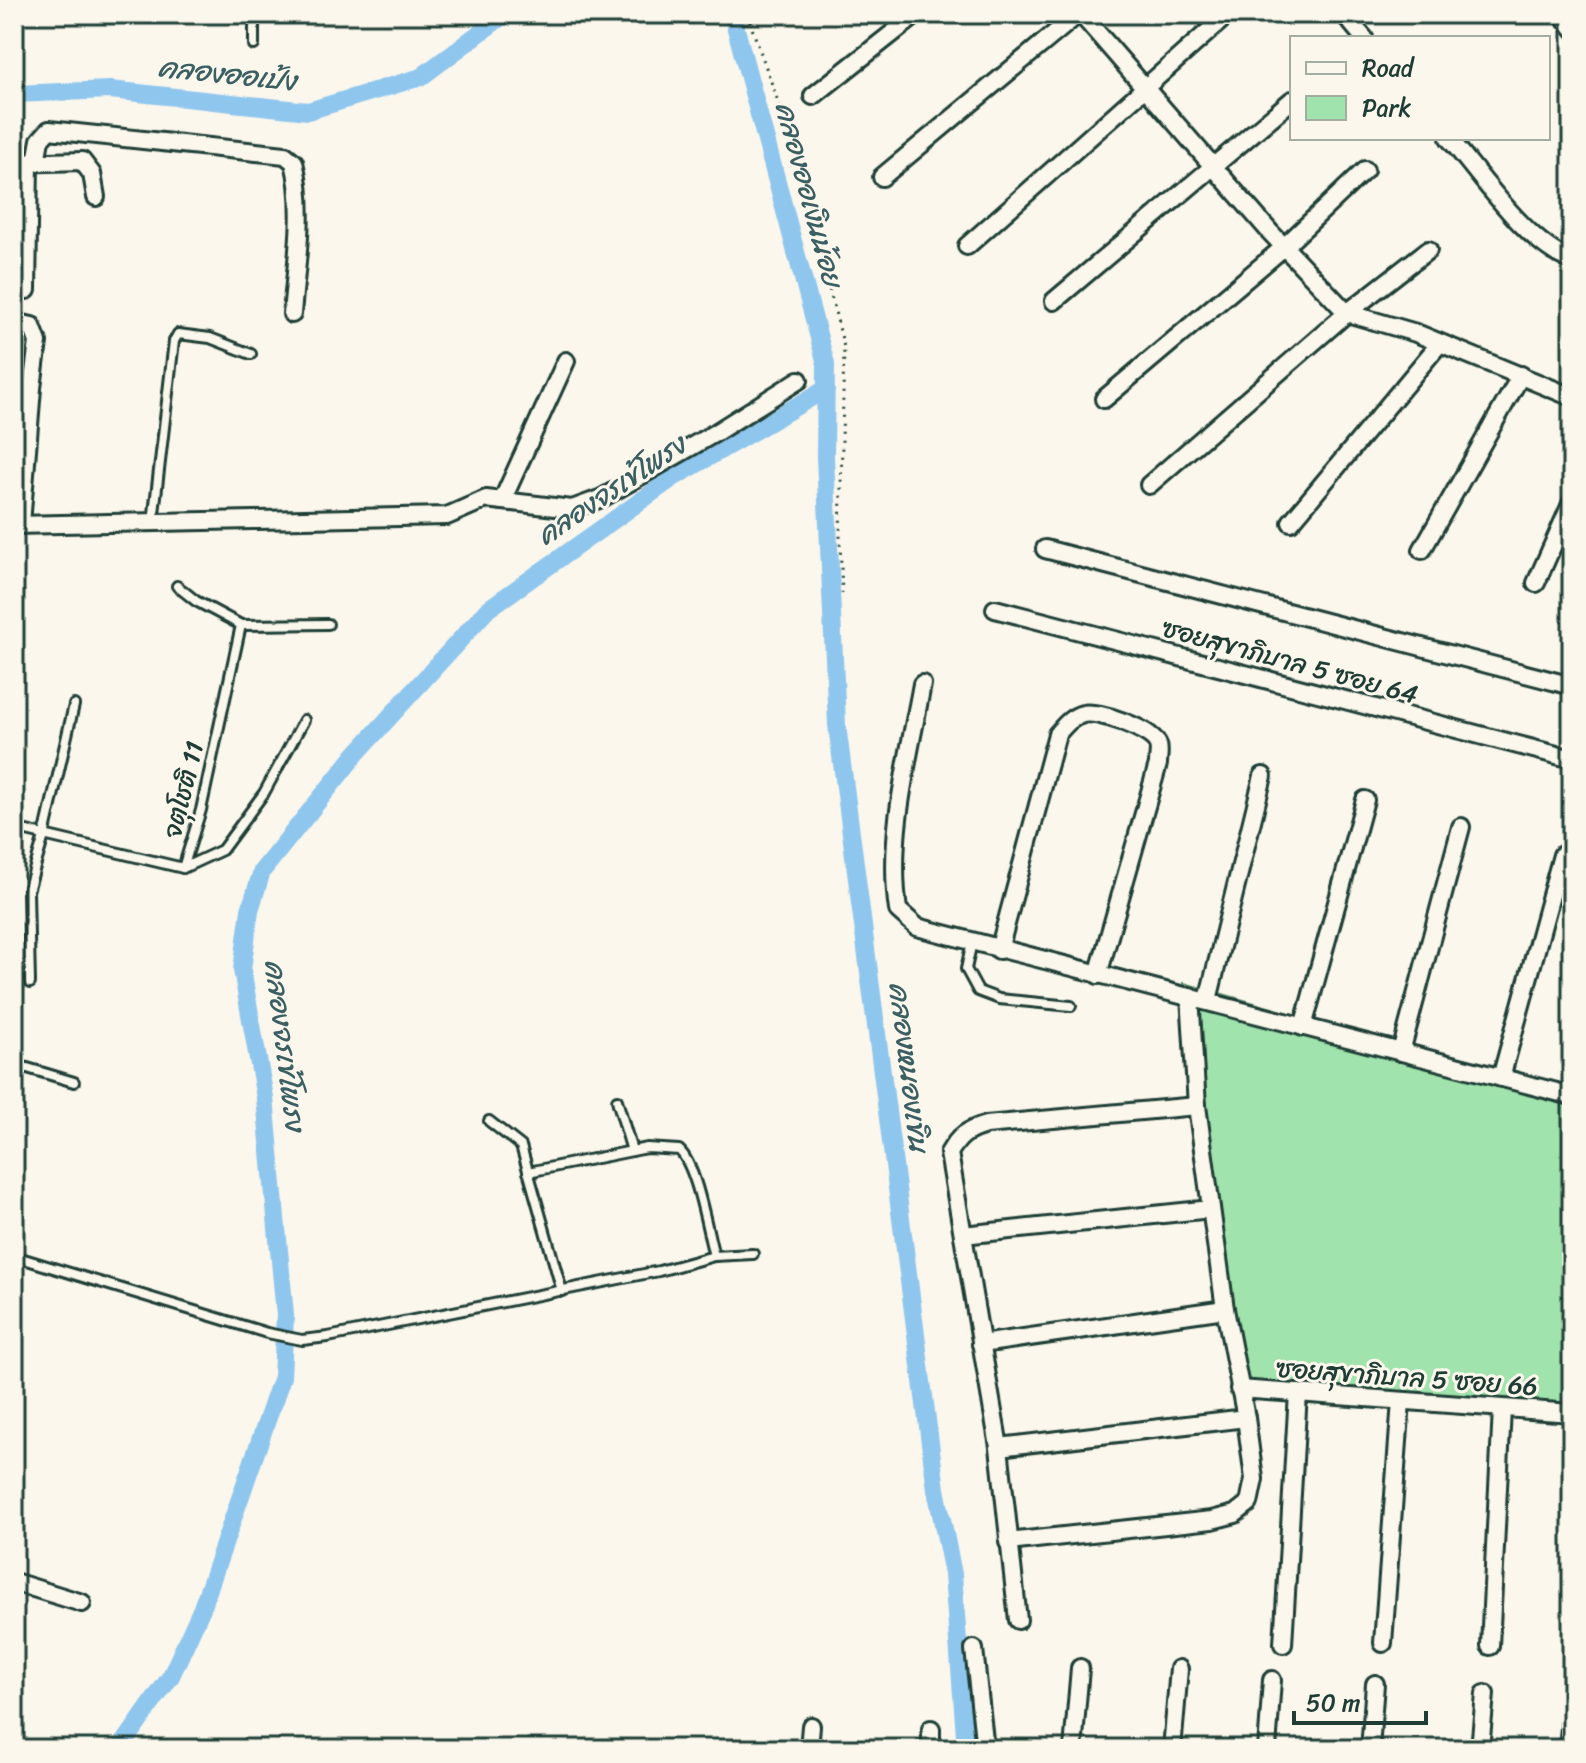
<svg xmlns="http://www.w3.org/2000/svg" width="1586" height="1763" font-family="Sriracha,'Playpen Sans Thai',sans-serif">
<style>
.green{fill:#a1e3ad;stroke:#609070;stroke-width:2}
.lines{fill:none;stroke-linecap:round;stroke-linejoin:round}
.canal{stroke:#8fc6ee;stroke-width:18}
.lane-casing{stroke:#1f3d34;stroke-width:14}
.street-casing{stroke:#1f3d34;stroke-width:22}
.path{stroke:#1f3d34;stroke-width:3;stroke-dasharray:2 6;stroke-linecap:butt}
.lane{stroke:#fbf7ec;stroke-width:8}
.street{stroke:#fbf7ec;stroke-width:16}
.labels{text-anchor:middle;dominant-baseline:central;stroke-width:6;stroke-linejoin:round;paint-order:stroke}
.street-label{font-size:26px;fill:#1f3d34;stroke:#fbf7ec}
.water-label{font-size:28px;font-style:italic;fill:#3b5f62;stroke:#fbf7ec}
</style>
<rect width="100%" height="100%" fill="#fbf7ec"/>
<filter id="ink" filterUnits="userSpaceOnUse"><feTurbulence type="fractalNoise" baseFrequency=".0125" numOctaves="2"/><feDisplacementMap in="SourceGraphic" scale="16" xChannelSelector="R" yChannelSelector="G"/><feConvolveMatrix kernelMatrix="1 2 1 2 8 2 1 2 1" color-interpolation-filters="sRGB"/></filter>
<g filter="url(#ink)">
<!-- green -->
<path class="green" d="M1184,983L1572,1093V1412L1240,1384Z"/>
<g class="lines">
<!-- canal -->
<g class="canal">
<path d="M732,14L826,364L825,457L837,725L936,1489L953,1574L966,1749"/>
<path d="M14,94L110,90L308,111L421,77L505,14"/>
<path d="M120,1749L171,1676L202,1608L282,1377L285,1315L265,1098L242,970L250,910L262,871L356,754L488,609L673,478L826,389"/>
</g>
<!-- lane casing -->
<g class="lane-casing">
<g id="lane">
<path d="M1556,14L1572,33"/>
<path d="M254,45V14"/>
<path d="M153,522L174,341L178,334L210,338L251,354"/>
<path d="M241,625L328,624"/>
<path d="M14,828L183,868L201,810L241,625L196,601L177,586"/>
<path d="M183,868L222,850L264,793L304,720"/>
<path d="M972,942L966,969L978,991L999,999L1071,1006"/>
<path d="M30,983L28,891L44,836L74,705"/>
<path d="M14,1064L74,1082"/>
<path d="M617,1100L632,1151"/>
<path d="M489,1121L521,1146L562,1291"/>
<path d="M528,1172L647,1148L679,1150C697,1166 707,1231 714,1256"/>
<path d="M14,1256L267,1333L302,1340L328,1337L659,1271L714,1256L753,1254"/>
</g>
</g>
<!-- street casing -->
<g class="street-casing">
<g id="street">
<path d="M1081,14L1270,232L1347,313L1416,333L1572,397"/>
<path d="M1344,14L1364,38"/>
<path d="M813,96L917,14"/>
<path d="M1449,138C1478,172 1531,249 1572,260"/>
<path d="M36,162L40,140L49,130L285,155L294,162C306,210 296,264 292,314"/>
<path d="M14,163L82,161L92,174L96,197"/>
<path d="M882,177L1078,14"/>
<path d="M967,246L1227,15"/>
<path d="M27,290L29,163"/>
<path d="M1054,301L1292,100"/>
<path d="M14,322L32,326L38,342L32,388L21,524"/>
<path d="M1104,399L1284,247L1365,170"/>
<path d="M1149,485L1347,313L1428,250"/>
<path d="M502,501L566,361"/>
<path d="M1291,522L1440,343"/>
<path d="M14,525L447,516L486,499L572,509L602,498L715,433L799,380"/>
<path d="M1045,549L1572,686"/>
<path d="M1422,550L1521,375"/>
<path d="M1536,583L1572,502"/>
<path d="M995,609L1572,759"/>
<path d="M922,684C909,757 887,835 898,910L917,927L1572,1096"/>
<path d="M999,950L1057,734C1065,725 1071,717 1083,714C1097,710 1153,729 1158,745C1160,750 1158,758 1158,764L1098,975"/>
<path d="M1208,1000L1263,776"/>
<path d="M1303,1027L1365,800"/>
<path d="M1401,1052L1461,827"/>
<path d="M1501,1078L1562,855"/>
<path d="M963,1235L1211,1209"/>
<path d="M981,1344L1225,1309"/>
<path d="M1239,1389L1572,1413"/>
<path d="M999,1447L1246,1418"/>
<path d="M1008,1542L1212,1520L1235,1514L1249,1503L1254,1479L1246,1418L1225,1309L1197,1106L1190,996"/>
<path d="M14,1582L82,1603"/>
<path d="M1018,1620L999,1447L949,1153C959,1136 967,1130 986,1125L1197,1106"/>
<path d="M1383,1643L1401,1401"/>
<path d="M1283,1644L1298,1393"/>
<path d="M1490,1646L1502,1409"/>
<path d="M974,1649L985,1749"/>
<path d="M809,1749L811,1726"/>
<path d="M931,1749V1729"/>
<path d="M1073,1749L1080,1668"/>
<path d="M1172,1749L1179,1669"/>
<path d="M1267,1749L1272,1680"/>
<path d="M1370,1749L1375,1684"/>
<path d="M1480,1749L1485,1694"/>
<path d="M1568,1749L1572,1706"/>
</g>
</g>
<!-- path -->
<path class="path" d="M747,14L791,138L844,347L840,538L842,594"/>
<!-- lane -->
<use href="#lane" class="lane"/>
<!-- street -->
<use href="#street" class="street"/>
</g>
</g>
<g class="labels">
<!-- street labels -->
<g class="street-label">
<text transform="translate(1290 661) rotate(15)">ซอยสุขาภิบาล 5 ซอย 64</text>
<text transform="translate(183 790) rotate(-76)">จตุโชติ 11</text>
<text transform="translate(1407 1377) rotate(4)">ซอยสุขาภิบาล 5 ซอย 66</text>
</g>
<!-- water labels -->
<g class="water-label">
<text transform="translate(227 74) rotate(6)">คลองออเป้ง</text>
<text transform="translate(809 194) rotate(75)">คลองออเงินน้อย</text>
<text transform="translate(611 490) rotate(-34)">คลองจรเข้โพรง</text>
<text transform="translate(285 1045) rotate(83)">คลองจรเข้โพรง</text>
<text transform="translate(909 1067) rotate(83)">คลองหนองเขิน</text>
</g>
</g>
<!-- margin -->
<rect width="1586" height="1763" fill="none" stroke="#fbf7ec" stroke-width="48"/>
<rect x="24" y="24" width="1538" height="1715" fill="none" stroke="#1f3d34" stroke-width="3" filter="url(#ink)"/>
<!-- legend -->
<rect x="1290" y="36" width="260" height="104" fill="#fbf7ec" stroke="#a3ada2" stroke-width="2"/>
<rect x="1306" y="62" width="40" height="12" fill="#fbf7ec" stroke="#a3ada2" stroke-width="2"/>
<text x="1362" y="76" font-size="24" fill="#1f3d34">Road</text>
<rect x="1306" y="96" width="40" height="24" fill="#a1e3ad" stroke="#a3ada2" stroke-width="2"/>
<text x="1362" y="116" font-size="24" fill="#1f3d34">Park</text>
<!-- scale -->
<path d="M1294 1711v12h132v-12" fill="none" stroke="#1f3d34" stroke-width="4"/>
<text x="1306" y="1711" font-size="24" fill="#1f3d34" stroke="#fbf7ec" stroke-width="6" paint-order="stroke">50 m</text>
</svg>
